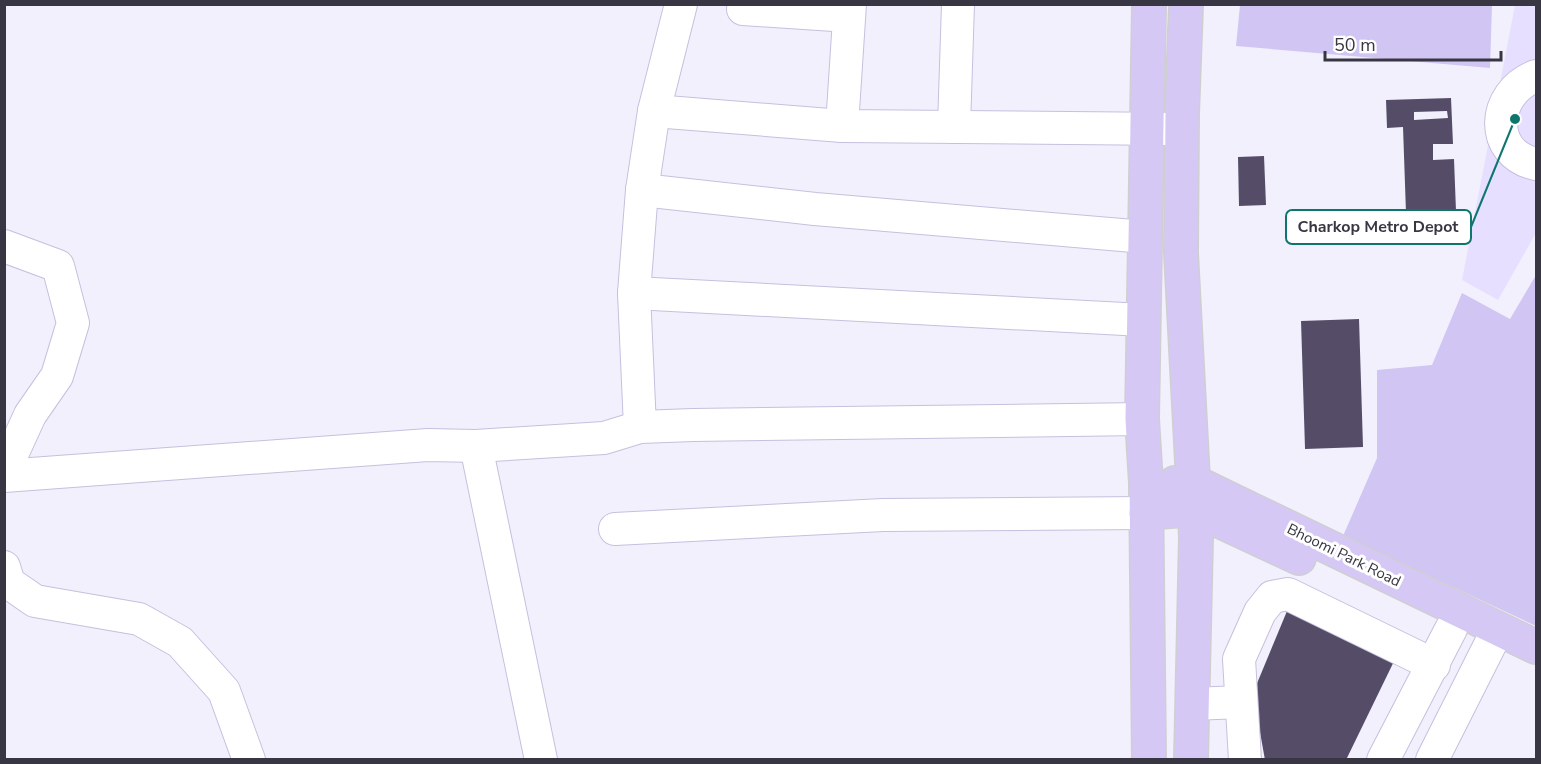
<svg xmlns="http://www.w3.org/2000/svg" width="1541" height="764" font-family="'Nunito Sans',sans-serif">
<style>
.built{fill:#e7dfff}
.green{fill:#d1c5f4}
.building{fill:#554d68;fill-rule:evenodd}
.lines{fill:none;stroke-linecap:round;stroke-linejoin:round}
.minor-casing{stroke:#c7bfde;stroke-width:34}
.major-casing{stroke:#cfcfd2;stroke-width:36}
.minor{stroke:#fff;stroke-width:32}
.major{stroke:#d6c8f5;stroke-width:33}
.labels{text-anchor:middle;dominant-baseline:central;stroke-width:6;stroke-linejoin:round;paint-order:stroke}
.street-label{font-size:15px;fill:#393643;stroke:#fff}
.leader{fill:none;stroke:#0f766e;stroke-width:2}
.callout-dot{fill:#0f766e;stroke:#fff;stroke-width:2}
.callout{fill:#fff;stroke:#0f766e;stroke-width:2}
.callout-label{font-size:16px;text-anchor:middle;font-weight:bold;fill:#393643}
</style>
<rect width="100%" height="100%" fill="#f3f0fd"/>
<!-- built -->
<path class="built" d="M1515,5H1536V233L1498,300L1462,280Z"/>
<!-- green -->
<g class="green">
<path d="M1240,5H1492L1490,68L1236,46Z"/>
<path d="M1536,275V626L1343,536L1377,458V370L1432,365L1462,293L1510,319Z"/>
</g>
<!-- building -->
<g class="building">
<path d="M1451,98L1453,144H1433V160L1454,159L1456,211L1406,213L1403,127L1387,128L1386,100ZM1447,111L1448,118L1414,120V112Z"/>
<path d="M1264,156L1266,205L1239,206L1238,157Z"/>
<path d="M1359,319L1363,447L1305,449L1301,321Z"/>
<path d="M1292,599L1399,651L1346,760H1265L1253,693Z"/>
</g>
<g class="lines">
<!-- minor casing -->
<g class="minor-casing">
<g id="minor">
<path d="M743,9L849,16"/>
<path d="M1536,76C1491,93 1488,154 1536,164"/>
<path d="M654,111L842,126L1174,129"/>
<path d="M842,126L850,4"/>
<path d="M954,127L958,4"/>
<path d="M642,190L815,209L1145,237"/>
<path d="M4,246L58,266L73,323L57,376L30,415L4,472"/>
<path d="M634,293L1143,320"/>
<path d="M640,427L634,293L642,190L654,111L681,4"/>
<path d="M476,446L604,438L640,427L693,425L1142,419"/>
<path d="M4,476L428,445L476,446L541,760"/>
<path d="M615,529L883,515L1146,513"/>
<path d="M4,567L9,583L35,601L139,619L180,642L224,691L249,760"/>
<path d="M1192,704L1241,702"/>
<path d="M1245,760L1239,659L1260,612L1272,597L1288,594L1434,665"/>
<path d="M1383,760L1451,629"/>
<path d="M1432,760L1498,629"/>
</g>
</g>
<!-- major casing -->
<g class="major-casing">
<g id="major">
<path d="M1149,4L1142,419L1146,483L1149,760"/>
<path d="M1186,4L1182,114L1181,253L1196,537L1191,760"/>
<path d="M1175,483L1194,482L1536,647"/>
<path d="M1146,513L1194,509L1299,558"/>
</g>
</g>
<!-- minor -->
<use href="#minor" class="minor"/>
<!-- major -->
<use href="#major" class="major"/>
</g>
<g class="labels">
<!-- street labels -->
<g class="street-label">
<text transform="translate(1344 555) rotate(26)">Bhoomi Park Road</text>
</g>
</g>
<!-- callouts -->
<path class="leader" d="M1515 119L1471 227"/>
<circle class="callout-dot" cx="1515" cy="119" r="6"/>
<rect class="callout" x="1286" y="210" width="185" height="34" rx="6"/>
<g class="callout-label">
<text x="1378" y="232">Charkop Metro Depot</text>
</g>
<!-- border -->
<rect width="1541" height="764" fill="none" stroke="#393643" stroke-width="12"/>
<!-- scale -->
<path d="M1325 51v9h176v-9" fill="none" stroke="#393643" stroke-width="3"/>
<text x="1334" y="51" font-size="18" fill="#393643" stroke="#ffffff" stroke-width="4.5" paint-order="stroke">50 m</text>
</svg>
